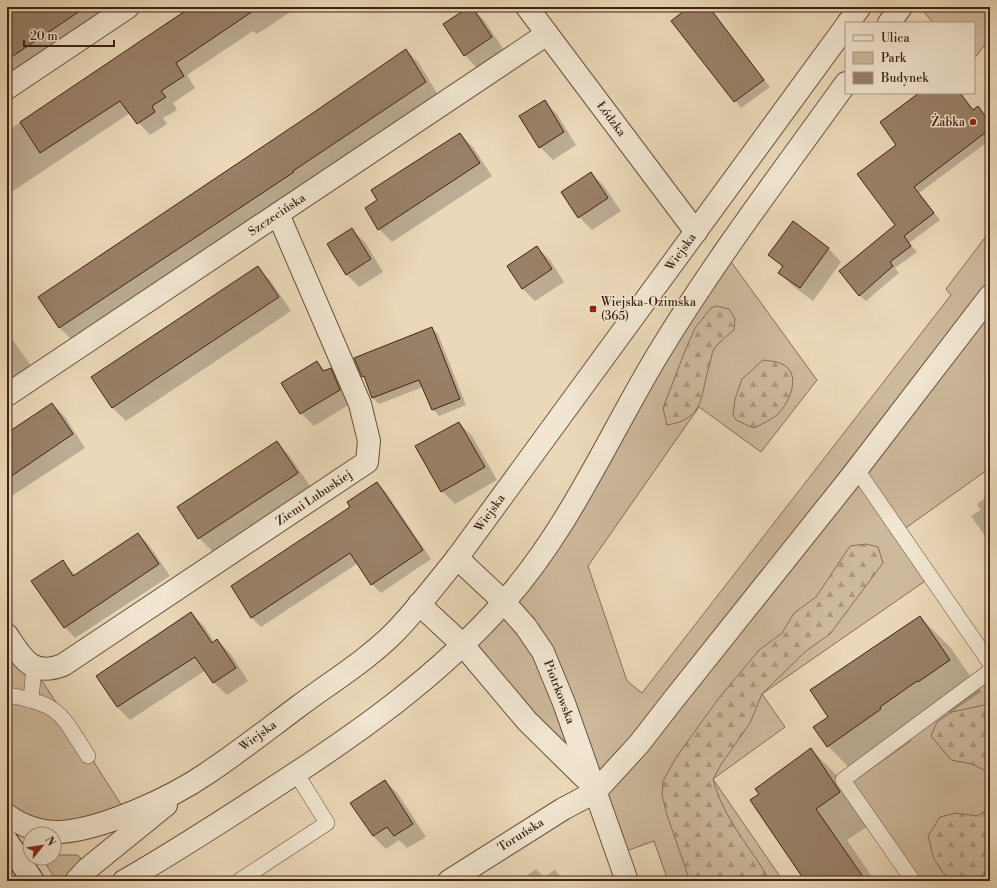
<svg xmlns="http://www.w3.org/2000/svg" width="997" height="888" font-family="'Libre Bodoni',serif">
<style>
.green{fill:#cdb99c;stroke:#876d57}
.forest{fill:url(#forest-firs);stroke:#876d57}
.shadow{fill:#0003}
.building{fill:#998068;stroke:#412112}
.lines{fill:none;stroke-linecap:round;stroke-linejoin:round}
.service-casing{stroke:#6b4f3c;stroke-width:16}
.minor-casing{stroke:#6b4f3c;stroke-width:24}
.tertiary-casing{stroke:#6b4f3c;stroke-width:24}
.secondary-casing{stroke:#412112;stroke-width:24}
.service{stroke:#f1e6d1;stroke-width:15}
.minor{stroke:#f1e6d1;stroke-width:22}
.tertiary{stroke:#f1e6d1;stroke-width:22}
.secondary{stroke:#f1e6d1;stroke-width:22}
.poi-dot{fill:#8f2418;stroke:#f1e6d1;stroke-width:1.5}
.labels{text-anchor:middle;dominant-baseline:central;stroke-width:3;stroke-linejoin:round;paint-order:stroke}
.street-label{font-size:12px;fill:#412112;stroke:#f1e6d1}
.poi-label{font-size:12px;fill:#412112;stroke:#f1e6d1;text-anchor:end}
</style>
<defs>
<pattern id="forest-firs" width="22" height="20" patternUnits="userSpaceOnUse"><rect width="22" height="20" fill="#cdb99c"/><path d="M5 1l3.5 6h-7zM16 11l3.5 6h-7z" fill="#a8967e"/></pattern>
</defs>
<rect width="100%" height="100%" fill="#ead8b8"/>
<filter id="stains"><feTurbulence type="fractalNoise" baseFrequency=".005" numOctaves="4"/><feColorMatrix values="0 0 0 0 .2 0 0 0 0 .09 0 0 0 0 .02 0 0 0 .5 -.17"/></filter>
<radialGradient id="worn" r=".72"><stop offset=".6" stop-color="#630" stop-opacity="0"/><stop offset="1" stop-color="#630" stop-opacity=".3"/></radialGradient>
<!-- green -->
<g class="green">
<path d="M920,7H990V38L974,59V23H933Z"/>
<path d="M990,231V468L900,532L931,577L762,694L785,727L713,779L783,881H668L654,841L618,854L595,792L463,645L485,622L724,252L817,380L761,452L699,407L588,566L627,681L642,693L951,295L946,289Z"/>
<path d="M7,635L34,668L127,814L84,828L7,815Z"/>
<path d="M990,671V881H913L843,780Z"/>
<path d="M54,855H77L82,859L65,881H57L43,860V858H54Z"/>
</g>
<!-- forest -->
<g class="forest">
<path d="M717,306L729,309L735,319L734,330C728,335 719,342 714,349C712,353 711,359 710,363C700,394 706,419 667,425L663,408L685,351L695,328L711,308Z"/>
<path d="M763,360C769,361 776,361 782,364C802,373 790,402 778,414C771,420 762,424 754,428L736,420L733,415L735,399L742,379Z"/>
<path d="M866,544L878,547L883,563L830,634L806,651L762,694L750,723L722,763L713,779C724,820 750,846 770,881H690L667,815L662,795L663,781L677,756L719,698L759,650L782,633L794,613L816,597L850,546Z"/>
<path d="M984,705L990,706V773L972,764L951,760L931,736L937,722L952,712Z"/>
<path d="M990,808V874L971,881H949L934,859L928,836L940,817L956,813L977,816Z"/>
</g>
<!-- shadow -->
<g class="shadow">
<path d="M19,7H117L7,81V15Z"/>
<path d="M201,7H298L257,34L253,31L187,75L195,88L173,103L177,110L163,118L167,124L150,135L130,113L7,195V131L186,12Z"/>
<path d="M471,7L484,20L504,50L477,68L465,55Z"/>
<path d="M690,7H709L770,87L741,108L673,21Z"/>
<path d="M406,50L419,63L438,95L72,340L60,328L39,297Z"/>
<path d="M915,93H960L974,111L977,108L990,122V140L919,193L940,220L909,243L917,252L895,268L899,273L866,301L859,295L897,226L898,145L917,96Z"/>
<path d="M544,101L557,114L576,145L553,160L540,147Z"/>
<path d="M460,134L473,147L492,176L392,242L379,229Z"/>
<path d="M591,173L604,186L621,211L592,230L579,217Z"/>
<path d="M794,222L829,249L841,262L813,301L793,286L780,273L783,268L769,255Z"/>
<path d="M352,230L365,242L383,272L359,287L346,274Z"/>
<path d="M537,247L550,260L564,282L535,301L522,288Z"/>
<path d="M258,268L270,280L291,311L126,421L113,408L93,377Z"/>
<path d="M431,328L438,334L466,405L439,416L433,409L423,387L379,404L373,398L366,380L363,376Z"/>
<path d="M7,332L32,367L7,384Z"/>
<path d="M317,363L326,371L330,369L343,382L352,403L314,426L301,413L282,383Z"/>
<path d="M52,404L65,417L85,448L7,499V434Z"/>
<path d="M459,423L472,436L497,480L455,504L442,491L417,446Z"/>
<path d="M276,442L289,455L310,486L212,551L199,538Z"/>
<path d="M377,483L386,492L431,559L381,593L372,584L358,563L261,627L252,618L232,587L352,508Z"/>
<path d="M990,495V543L971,516L981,510L977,504Z"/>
<path d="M138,534L149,545L170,576L75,638L65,627L63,562L76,576Z"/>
<path d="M191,613L204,626L214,642L217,640L230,653L248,681L227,695L214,683L206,670L130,720L117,707Z"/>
<path d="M920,617L951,648L981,692L950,713L949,712L910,739L912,741L859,778L828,746L830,717Z"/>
<path d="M811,749L842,781L871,824L847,840L875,881H806Z"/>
<path d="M385,781L398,794L426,837L407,848L399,840L386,849L373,836L352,803Z"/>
<path d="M536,869L544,877L555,870L565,881H519Z"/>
<path d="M305,877L309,881H298Z"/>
</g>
<!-- building -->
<g class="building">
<path d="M7,7H86L7,60Z"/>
<path d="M191,7H259L176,63L184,76L161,91L166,97L152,106L155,112L137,124L120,101L40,153L20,122Z"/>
<path d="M469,7H472L492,37L464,56L443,24Z"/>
<path d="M689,7H709L764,80L734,102L671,21Z"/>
<path d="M406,49L426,82L293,171L294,172L59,328L38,297L307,117Z"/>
<path d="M919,93H960L973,110L978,106L990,123V129L914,187L934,213L904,236L911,246L890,262L893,266L859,296L839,271L895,225L857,174L896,145L880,122Z"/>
<path d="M545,100L564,132L539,148L519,116Z"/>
<path d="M460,133L480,163L378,230L365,208L377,200L371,190Z"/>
<path d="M591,172L608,198L578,218L561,192Z"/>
<path d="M793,221L829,248L800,288L778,273L783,266L768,255Z"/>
<path d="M352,228L371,259L346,275L327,244Z"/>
<path d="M537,246L552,269L522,289L507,266Z"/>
<path d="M258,266L279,297L112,408L91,377Z"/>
<path d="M432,327L460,399L432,410L419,380L372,398L364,376L362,377L354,358Z"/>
<path d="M317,361L323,371L331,368L340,390L300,414L281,383Z"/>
<path d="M52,403L73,434L7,479V433Z"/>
<path d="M459,422L485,467L441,492L415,446Z"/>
<path d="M277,441L298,473L198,539L177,507Z"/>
<path d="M377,482L423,550L371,585L350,553L251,618L231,586L350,507L347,502Z"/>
<path d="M138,533L159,564L64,628L31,581L63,560L73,576Z"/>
<path d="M191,612L212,643L217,639L236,668L213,683L195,657L117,707L96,676Z"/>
<path d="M920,616L950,660L918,682L917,681L880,707L881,709L827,747L813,727L828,717L810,690Z"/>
<path d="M811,748L840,792L816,809L866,881H805L750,800L759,794L755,789Z"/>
<path d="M385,780L413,824L394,836L387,827L373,836L350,803Z"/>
</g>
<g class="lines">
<!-- service casing -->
<g class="service-casing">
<g id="service">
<path d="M857,470L990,663"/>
<path d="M7,695C61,704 60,713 88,756"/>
<path d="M31,699L34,668"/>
<path d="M239,881L327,823L296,773"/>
<path d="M913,881L843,780L990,671"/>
</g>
</g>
<!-- minor casing -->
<g class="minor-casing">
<g id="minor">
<path d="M527,7L696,232"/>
<path d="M7,88L128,7"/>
<path d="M7,395L547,34"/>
<path d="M457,558L504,602L526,627L543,652L564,703L627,881"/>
<path d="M419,604L463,645L527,721L588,781"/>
<path d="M7,635C23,659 32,677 63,665L367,462L369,441L360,404L278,214"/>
<path d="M449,881L563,809L595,792L639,744L674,699L851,477L990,296"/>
</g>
</g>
<!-- tertiary casing -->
<g class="tertiary-casing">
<g id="tertiary">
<path d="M848,23L860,7"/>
<path d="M889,23L901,7"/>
<path d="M7,815C21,826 42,833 61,832C103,829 171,798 206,774C238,753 268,729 299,706C331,682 366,661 395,632C417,609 437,583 457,558L846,26"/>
<path d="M76,881L87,869L166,805"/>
<path d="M124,881C175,852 224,820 273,788C357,734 438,677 504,602C569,529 608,437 658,354C715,260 782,172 846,83"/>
</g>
</g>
<!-- secondary casing -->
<g class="secondary-casing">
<path id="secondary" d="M7,841L33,881"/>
</g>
<!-- service -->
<use href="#service" class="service"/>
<!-- minor -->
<use href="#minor" class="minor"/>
<!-- tertiary -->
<use href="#tertiary" class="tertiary"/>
<!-- secondary -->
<use href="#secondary" class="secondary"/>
</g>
<!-- markers -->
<g class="poi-dot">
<circle cx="973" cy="122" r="4"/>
<rect x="589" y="305" width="8" height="8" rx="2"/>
</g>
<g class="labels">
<!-- street labels -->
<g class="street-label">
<text transform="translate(611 119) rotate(53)">Łódzka</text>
<text transform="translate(277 215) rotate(-34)">Szczecińska</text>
<text transform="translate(681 252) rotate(-54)">Wiejska</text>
<text transform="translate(314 498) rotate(-34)">Ziemi Lubuskiej</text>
<text transform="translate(490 513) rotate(-54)">Wiejska</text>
<text transform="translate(559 692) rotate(69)">Piotrkowska</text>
<text transform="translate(258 736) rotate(-36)">Wiejska</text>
<text transform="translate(521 835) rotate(-32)">Toruńska</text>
</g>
<!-- poi labels -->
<g class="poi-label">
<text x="965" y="122">Żabka</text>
<text x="601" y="302" text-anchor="start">Wiejska-Ozimska<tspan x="601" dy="14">(365)</tspan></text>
</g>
</g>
<!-- margin -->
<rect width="997" height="888" fill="none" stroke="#ead8b8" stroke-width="24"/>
<rect x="8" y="8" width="981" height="872" fill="none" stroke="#412112" stroke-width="2"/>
<rect x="12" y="12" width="973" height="864" fill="none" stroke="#412112"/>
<!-- legend -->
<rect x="845" y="22" width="130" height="72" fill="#f1e6d1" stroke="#ab9785"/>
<rect x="853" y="35" width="20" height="6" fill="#f1e6d1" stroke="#ab9785"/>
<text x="881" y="42" font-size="12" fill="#412112">Ulica</text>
<rect x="853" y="52" width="20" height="12" fill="#cdb99c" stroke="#ab9785"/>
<text x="881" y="62" font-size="12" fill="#412112">Park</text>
<rect x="853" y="72" width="20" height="12" fill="#998068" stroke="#ab9785"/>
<text x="881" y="82" font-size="12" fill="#412112">Budynek</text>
<!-- north arrow -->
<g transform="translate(42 846) rotate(60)"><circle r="19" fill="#f1e6d1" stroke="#ab9785"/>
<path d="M0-3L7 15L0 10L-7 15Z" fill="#8f2418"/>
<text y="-6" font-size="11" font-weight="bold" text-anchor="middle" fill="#412112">N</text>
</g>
<!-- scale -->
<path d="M24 40v6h90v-6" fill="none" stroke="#412112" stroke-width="2"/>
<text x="30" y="40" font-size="12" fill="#412112" stroke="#f1e6d1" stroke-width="3" paint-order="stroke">20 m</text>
<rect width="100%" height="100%" filter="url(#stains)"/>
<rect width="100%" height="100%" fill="url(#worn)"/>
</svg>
